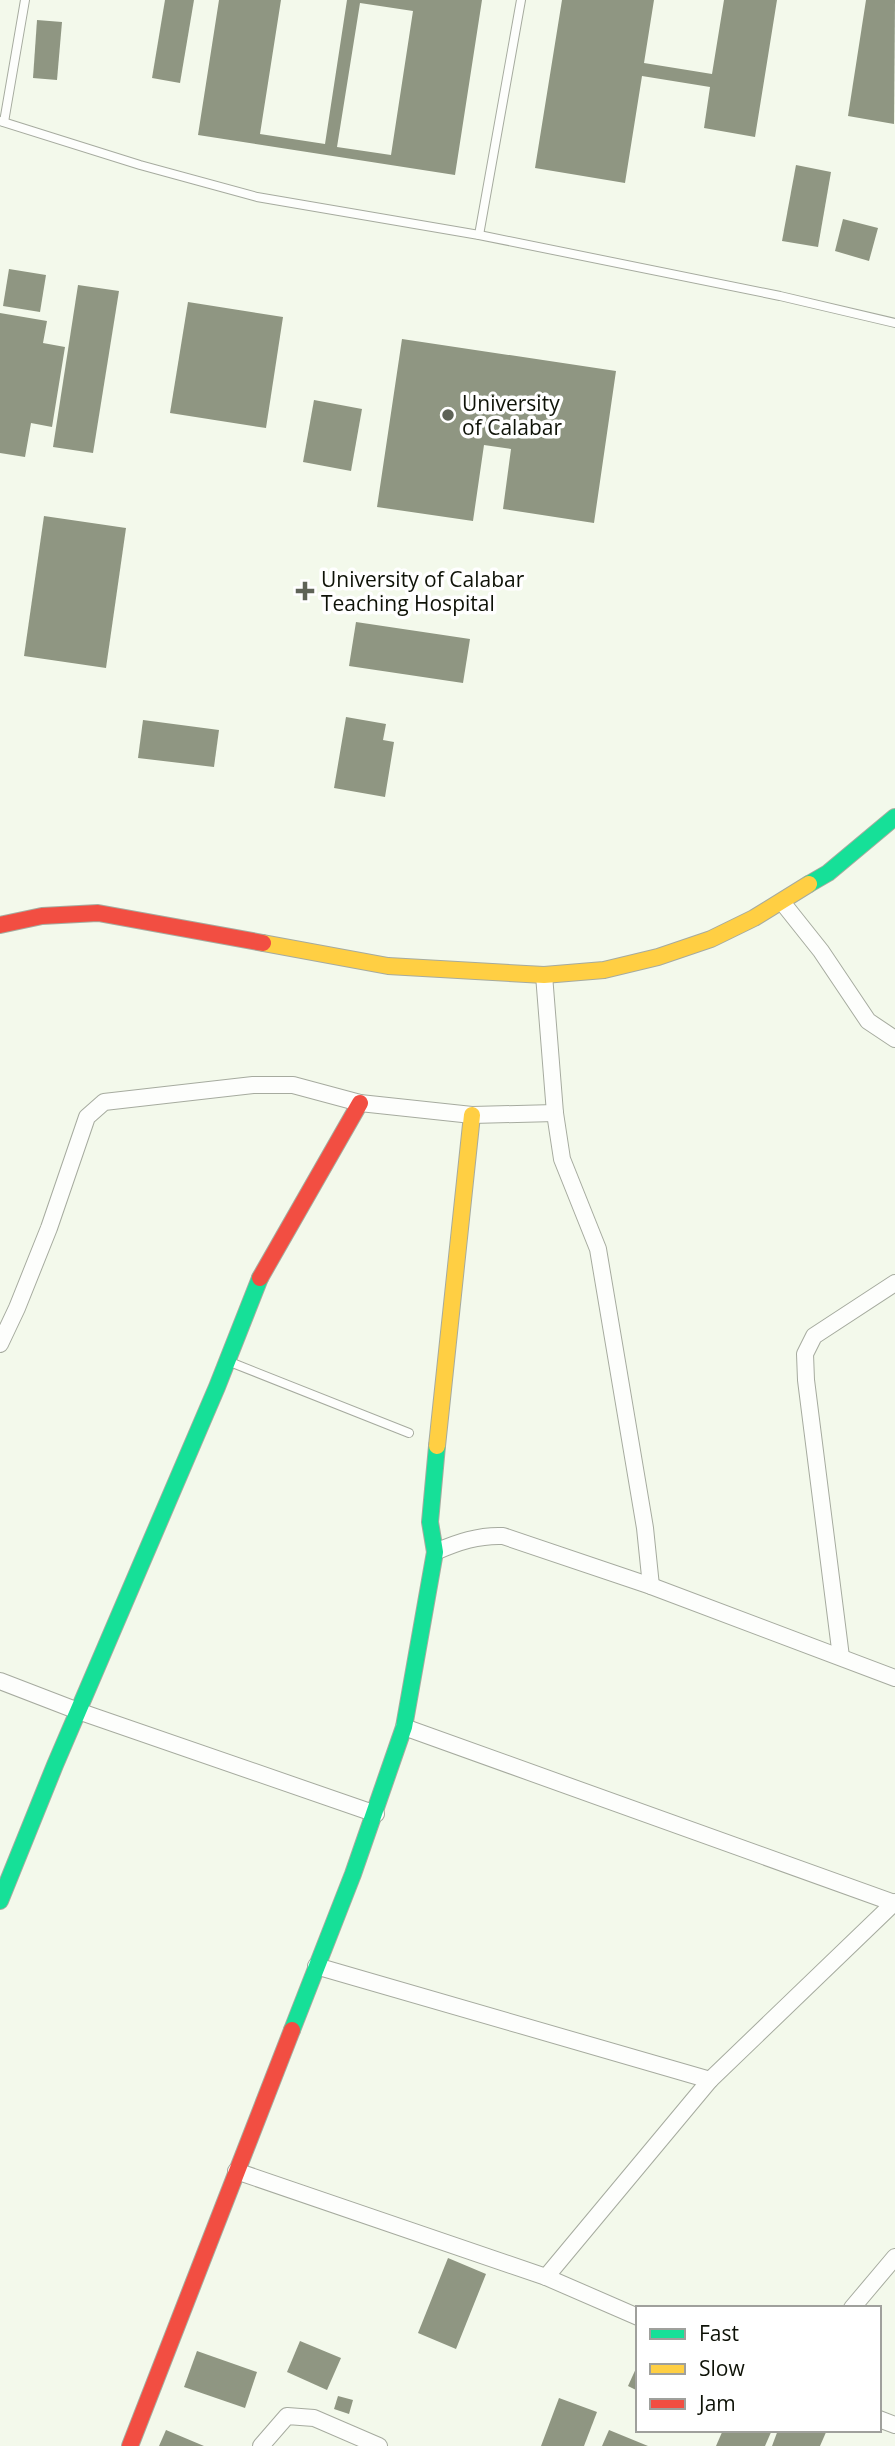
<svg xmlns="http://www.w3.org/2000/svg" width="895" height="2446" font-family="'Open Sans',sans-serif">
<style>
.building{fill:#8f9682;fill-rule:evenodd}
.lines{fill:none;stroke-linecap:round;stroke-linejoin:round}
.lane-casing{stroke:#a6ab9f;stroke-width:10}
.street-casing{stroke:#a6ab9f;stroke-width:18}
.fast-casing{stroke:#a6ab9f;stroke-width:18}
.slow-casing{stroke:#a6ab9f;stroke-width:18}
.jam-casing{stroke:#a6ab9f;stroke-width:18}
.lane{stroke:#fdfefc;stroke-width:8}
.street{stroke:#fdfefc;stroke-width:16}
.fast{stroke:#16e098;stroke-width:16}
.slow{stroke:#ffcf43;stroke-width:16}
.jam{stroke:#f24e42;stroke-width:16}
.poi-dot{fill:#5e6357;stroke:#fff;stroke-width:2.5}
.labels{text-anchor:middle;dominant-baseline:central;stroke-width:7;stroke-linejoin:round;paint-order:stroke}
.poi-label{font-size:21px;fill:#0e1207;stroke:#fff;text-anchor:start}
</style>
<rect width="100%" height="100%" fill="#f3f9eb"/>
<!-- building -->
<g class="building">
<path d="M165,0H194L180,83L152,78Z"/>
<path d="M219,0H281L260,134L325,144L347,0H482L455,175L198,135ZM360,3L413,11L391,155L337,147Z"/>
<path d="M562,0H654L644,63L712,74L724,0H777L755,137L704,128L710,87L642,76L625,183L535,168Z"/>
<path d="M866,0H895L894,124L848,116Z"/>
<path d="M37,20L62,22L57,80L33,78Z"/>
<path d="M796,165L831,172L818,247L782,241Z"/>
<path d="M843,219L878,228L869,261L835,251Z"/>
<path d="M9,269L46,275L40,312L3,306Z"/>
<path d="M78,285L119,291L93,453L53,447Z"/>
<path d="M188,302L283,317L266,428L170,413Z"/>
<path d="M0,313L47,321L43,343L65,347L52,427L31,423L25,457L0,453Z"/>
<path d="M402,339L616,371L594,523L503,509L511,449L484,445L473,521L377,507Z"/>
<path d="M314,400L362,409L351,471L303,462Z"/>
<path d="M44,516L126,528L106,668L24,656Z"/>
<path d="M356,622L470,639L463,683L349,666Z"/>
<path d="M346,717L386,724L383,740L394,742L385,797L334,788Z"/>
<path d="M143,720L219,730L214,767L138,758Z"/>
<path d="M448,2258L486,2274L456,2349L418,2333Z"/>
<path d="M300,2341L341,2358L327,2390L287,2372Z"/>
<path d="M197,2351L257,2372L245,2408L184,2387Z"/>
<path d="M638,2364V2391L628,2386Z"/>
<path d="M338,2396L353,2400L349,2414L334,2409Z"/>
<path d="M559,2398L597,2412L584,2446H541Z"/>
<path d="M166,2430L204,2446H159Z"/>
<path d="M609,2430L648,2446H602Z"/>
<path d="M723,2430H772L765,2446H716Z"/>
<path d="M778,2430H827L820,2446H772Z"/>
</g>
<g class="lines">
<!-- lane casing -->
<g class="lane-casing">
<g id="lane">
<path d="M0,121L140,165L257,197L479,235L780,296L895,323"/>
<path d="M4,122L25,0"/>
<path d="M479,235L521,0"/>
<path d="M230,1362L409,1433"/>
</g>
</g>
<!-- street casing -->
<g class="street-casing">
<g id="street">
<path d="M782,902L821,951L868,1021L895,1039"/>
<path d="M544,975L555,1113L562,1159L598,1249L645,1528L651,1586"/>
<path d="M0,1344L17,1308L49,1228L87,1117L104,1102L253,1085H293L360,1103L472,1115L555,1113"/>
<path d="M435,1552C458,1542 479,1535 503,1536L651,1586L895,1678"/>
<path d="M841,1657L806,1380L805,1354L814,1336L895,1283"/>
<path d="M0,1681L78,1711L376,1814"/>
<path d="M404,1727L894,1903"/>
<path d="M316,1966L710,2080"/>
<path d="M236,2171L546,2277L638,2317"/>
<path d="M546,2277L710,2080L895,1902"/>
<path d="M852,2308L895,2257"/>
<path d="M879,2419L895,2425"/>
<path d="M261,2446L287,2416L314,2418L379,2446"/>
</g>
</g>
<!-- fast casing -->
<g class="fast-casing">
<g id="fast">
<path d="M809,884L828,873L895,817"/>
<path d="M0,1901L55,1765L217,1387L260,1278"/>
<path d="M292,2030L353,1874L404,1727L435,1552L430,1522L437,1446"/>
</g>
</g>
<!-- slow casing -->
<g class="slow-casing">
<g id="slow">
<path d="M263,943L388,966L544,975L604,970L658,957L711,939L754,918L809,884"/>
<path d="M437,1446L472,1115"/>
</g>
</g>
<!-- jam casing -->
<g class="jam-casing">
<g id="jam">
<path d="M0,925L42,916L98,913L263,943"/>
<path d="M260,1278L360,1103"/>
<path d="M130,2446L292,2030"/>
</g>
</g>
<!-- lane -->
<use href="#lane" class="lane"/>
<!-- street -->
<use href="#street" class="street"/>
<!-- fast -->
<use href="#fast" class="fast"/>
<!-- slow -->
<use href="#slow" class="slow"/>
<!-- jam -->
<use href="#jam" class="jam"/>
</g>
<!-- markers -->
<g class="poi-dot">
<circle cx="448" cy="415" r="7"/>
<path d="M301.5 580.5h7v7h7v7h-7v7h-7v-7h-7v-7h7z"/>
</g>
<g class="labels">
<!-- poi labels -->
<g class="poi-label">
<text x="462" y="403">University<tspan x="462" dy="24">of Calabar</tspan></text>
<text x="321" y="579">University of Calabar<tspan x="321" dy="24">Teaching Hospital</tspan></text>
</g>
</g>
<!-- legend -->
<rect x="636" y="2306" width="245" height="126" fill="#ffffff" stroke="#9fa09c" stroke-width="2"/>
<rect x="650" y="2329" width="35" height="10" fill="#16e098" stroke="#9fa09c" stroke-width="2"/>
<text x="699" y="2341" font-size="21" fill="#0e1207">Fast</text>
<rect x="650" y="2364" width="35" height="10" fill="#ffcf43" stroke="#9fa09c" stroke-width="2"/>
<text x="699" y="2376" font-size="21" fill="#0e1207">Slow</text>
<rect x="650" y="2399" width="35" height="10" fill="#f24e42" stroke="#9fa09c" stroke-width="2"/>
<text x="699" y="2411" font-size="21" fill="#0e1207">Jam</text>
</svg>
